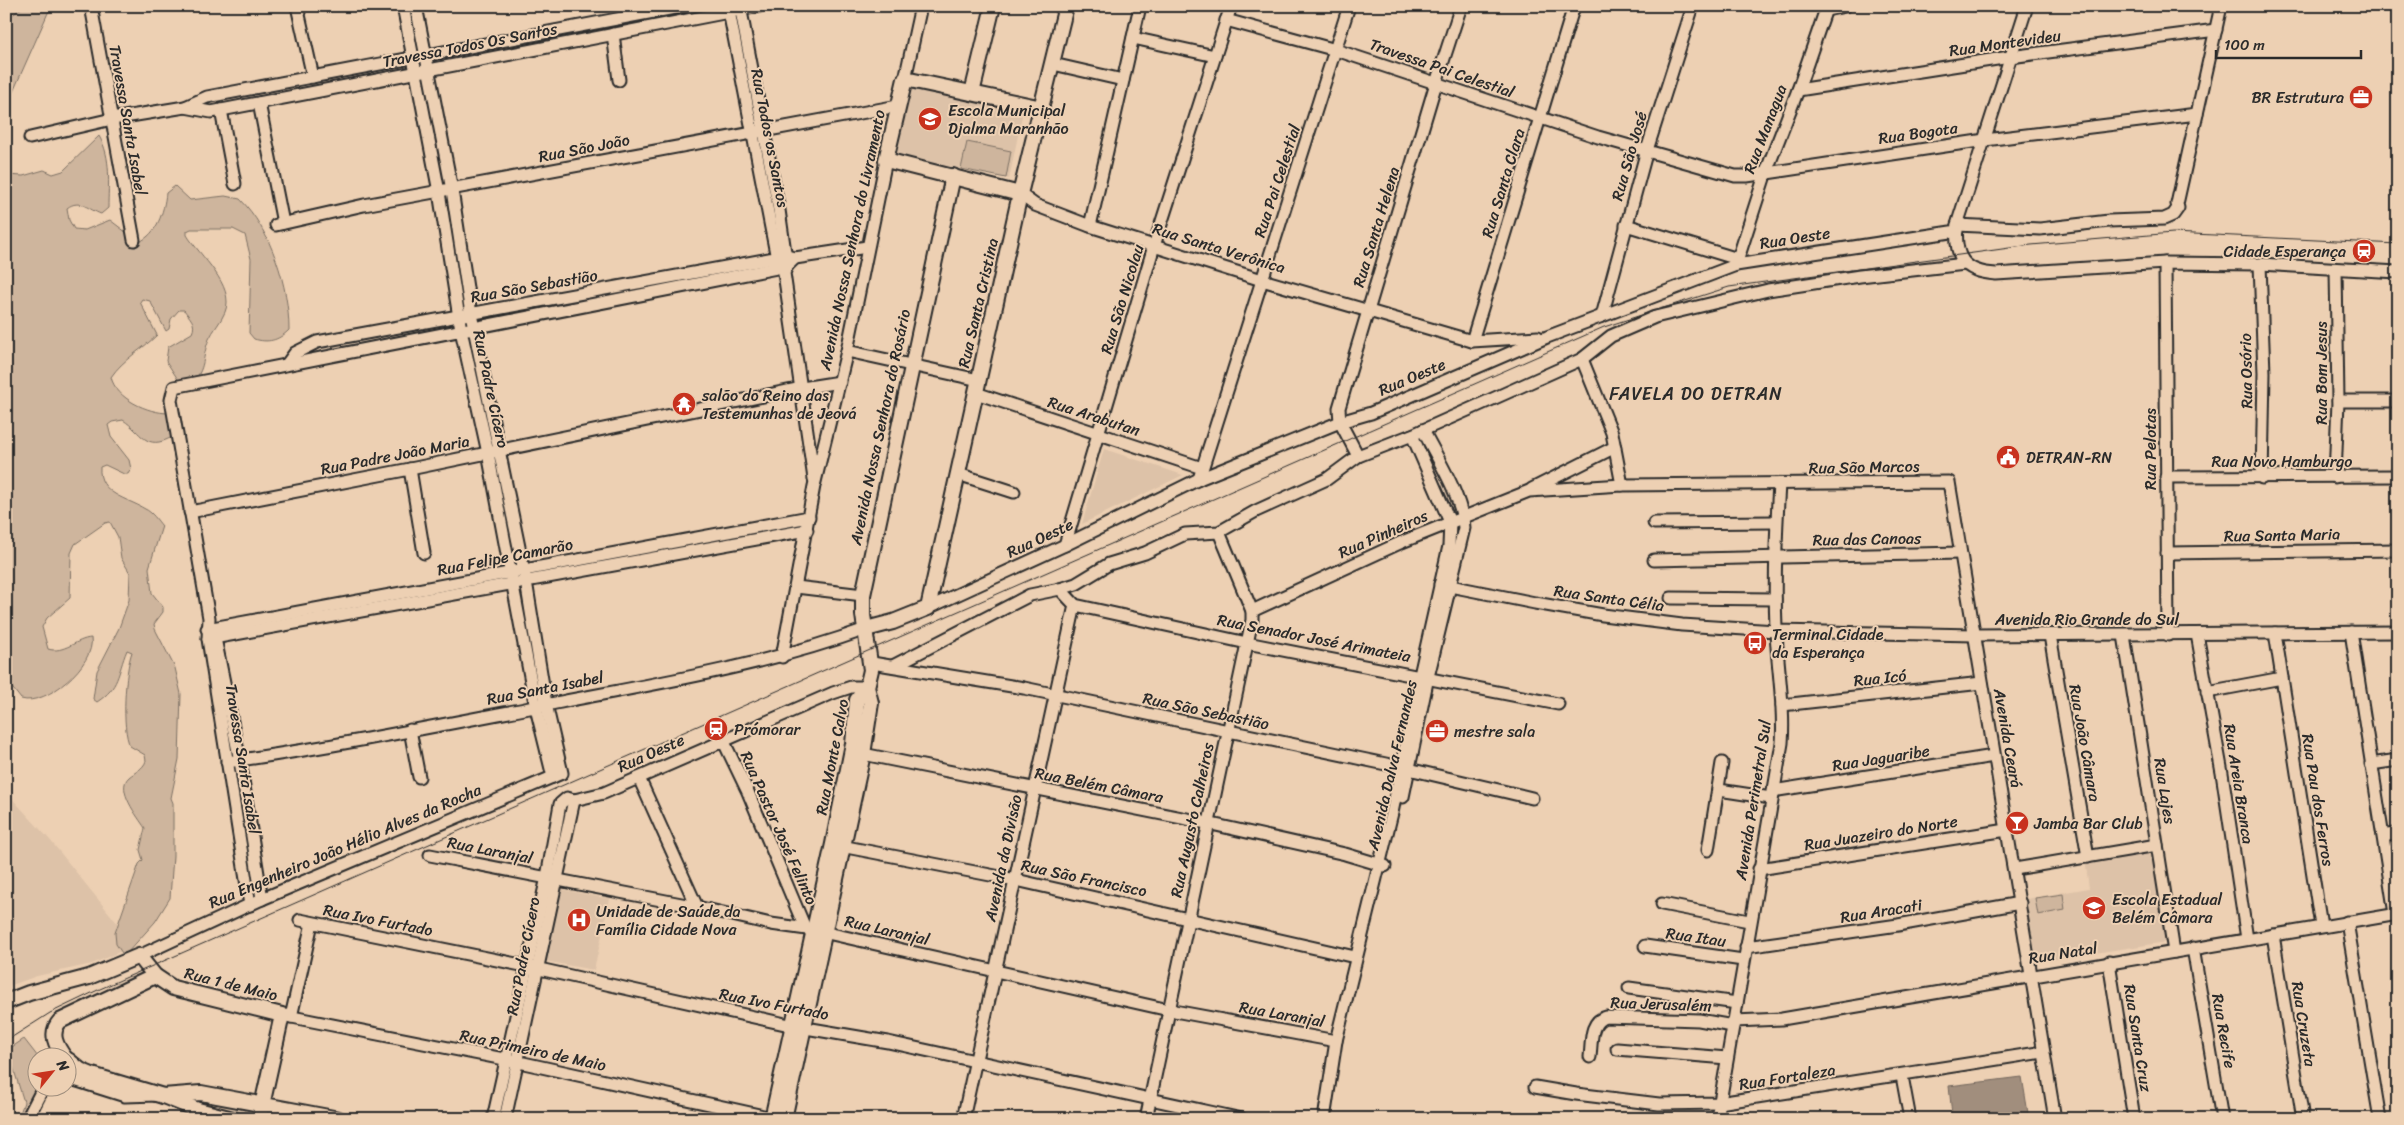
<svg xmlns="http://www.w3.org/2000/svg" width="2404" height="1125" font-family="Sriracha,sans-serif">
<style>
.built{fill:#ddc2a8}
.green{fill:#ceb59d;stroke:#7c7064}
.water{fill:#a18e7d;stroke:#72665c}
.lines{fill:none;stroke-linecap:round;stroke-linejoin:round}
.minor-casing{stroke:#2b2b2b;stroke-width:15}
.major-casing{stroke:#2b2b2b;stroke-width:18}
.minor{stroke:#edd0b3;stroke-width:11}
.major{stroke:#edd0b3;stroke-width:14}
.tram{stroke:#2b2b2b;stroke-width:1}
.labels{text-anchor:middle;dominant-baseline:central;stroke-width:4;stroke-linejoin:round;paint-order:stroke}
.street-label{font-size:16px;fill:#2b2b2b;stroke:#edd0b3}
.poi-label{font-size:16px;fill:#2b2b2b;stroke:#edd0b3;text-anchor:start}
.neighbourhood-label{font-size:18px;letter-spacing:1px;fill:#2b2b2b;stroke:#edd0b3}
</style>
<rect width="100%" height="100%" fill="#edd0b3"/>
<filter id="ink" filterUnits="userSpaceOnUse"><feTurbulence type="fractalNoise" baseFrequency=".02" numOctaves="2"/><feDisplacementMap in="SourceGraphic" scale="10" xChannelSelector="R" yChannelSelector="G"/><feConvolveMatrix kernelMatrix="1 2 1 2 8 2 1 2 1" color-interpolation-filters="sRGB"/></filter>
<g filter="url(#ink)">
<!-- built -->
<g class="built">
<path d="M905,84L1023,111L1009,179L891,154Z"/>
<path d="M1104,449L1183,475L1082,524Z"/>
<path d="M6,792L50,840L135,945L92,964L37,976L6,987Z"/>
<path d="M2150,848L2166,942L2037,962L2026,899L2089,888L2085,859Z"/>
<path d="M560,889L610,899L594,970L544,961Z"/>
</g>
<!-- green -->
<g class="green">
<path d="M24,6H51L9,101C7,111 9,121 6,131V20Z"/>
<path d="M99,136C112,158 108,184 108,208L101,214C89,210 80,198 67,208L69,220L74,229L85,230L110,220L139,242C157,234 164,212 166,193L175,186L190,200L225,196L240,199C271,230 289,287 289,330C278,341 268,343 254,339L249,333L251,259L245,235L233,229H191L187,231V235C199,255 236,286 225,312C221,322 213,330 209,339C201,359 207,367 191,385L179,381L166,361L168,347L192,333C197,323 189,317 184,310H179L171,319L169,329L166,331L150,301L142,299L140,302L157,335C142,350 123,359 111,377C116,399 148,413 169,413L172,437C145,452 142,432 123,420L112,422L108,425L111,437L129,460L131,469L128,474H124L105,465L100,467C98,494 127,498 145,509C152,512 157,520 162,526L149,568L152,593L163,607V612L154,624L155,629L175,668L181,694L179,759L171,798L173,803V856L170,898L155,922L127,953H122L116,944L115,933L139,864L143,860L140,850L145,828C138,817 115,789 129,777C135,772 143,769 146,761L145,755L130,746C121,728 125,671 132,652L127,650C117,674 120,687 97,702L93,699L97,671L119,628L129,600L130,573L121,558L118,537L110,522L105,523L75,544L71,553L70,598L47,618L42,627L48,649C64,654 76,639 91,638C96,664 46,707 21,699L6,680V175L23,176L44,170L53,174L63,171Z"/>
<path d="M967,142L1011,151L1006,178L961,169Z"/>
<path d="M2063,894L2065,910L2038,915L2035,898Z"/>
<path d="M24,1039L38,1057L37,1082L28,1119H18L24,1102L13,1067H6V1051Z"/>
</g>
<!-- water -->
<path class="water" d="M2022,1077L2029,1119H1943L1952,1115L1949,1086Z"/>
<g class="lines">
<!-- minor casing -->
<g class="minor-casing">
<g id="minor">
<path d="M91,6L134,240"/>
<path d="M297,6L313,77"/>
<path d="M403,6L439,192L461,330L488,453L536,708L553,777"/>
<path d="M728,6L778,264"/>
<path d="M740,6L779,210L787,266L784,273L814,479"/>
<path d="M2027,6L1957,225C1954,257 1963,272 1996,274L2165,263L2260,264L2398,272"/>
<path d="M1826,10L1845,6"/>
<path d="M1226,20L1336,50L1598,137L1735,176H1747L1985,140L2197,114"/>
<path d="M613,34L619,80"/>
<path d="M1133,38L1215,56"/>
<path d="M1053,64L1123,80"/>
<path d="M905,79L921,6"/>
<path d="M1798,90L2010,57L2216,30"/>
<path d="M259,103L283,223"/>
<path d="M185,107L211,112L760,6"/>
<path d="M221,110L235,184"/>
<path d="M30,138L112,119L185,107L207,97L685,6"/>
<path d="M1020,194L1035,205L1090,226L1262,280L1472,341L1538,337"/>
<path d="M276,225L364,205L898,106"/>
<path d="M1626,225L1738,259"/>
<path d="M1957,225L2040,229L2109,221L2164,219L2173,215L2178,208L2177,204L2221,6"/>
<path d="M1090,226L1140,6"/>
<path d="M2165,263L2168,635"/>
<path d="M2260,264L2264,373L2262,478"/>
<path d="M1736,265L1766,172L1798,90L1827,6"/>
<path d="M1602,316L1647,150L1693,6"/>
<path d="M1472,341L1574,6"/>
<path d="M847,351L979,380"/>
<path d="M1582,359L1612,433L1622,485"/>
<path d="M287,364L295,353L317,342L785,256L795,258L867,247"/>
<path d="M976,393L1202,468"/>
<path d="M2338,401H2398"/>
<path d="M1358,456L1340,422L1339,408L1436,83L1461,6"/>
<path d="M410,469L424,553"/>
<path d="M958,474L1014,492"/>
<path d="M2166,477L2398,476"/>
<path d="M2335,477L2338,401L2336,269"/>
<path d="M1199,479L1349,6"/>
<path d="M1532,489L1615,447"/>
<path d="M190,512L410,469L802,388L840,382"/>
<path d="M1654,523L1776,522"/>
<path d="M1065,545L1154,246L1231,6"/>
<path d="M2167,553L2398,550"/>
<path d="M1654,560L1960,553"/>
<path d="M1440,584L1535,603L1603,615L1682,625L1776,631L1975,635L2398,632"/>
<path d="M796,587L863,595"/>
<path d="M1060,589L1075,605L1247,643L1558,704"/>
<path d="M1671,598L1775,599"/>
<path d="M928,608L1065,545L1199,479L1340,422L1371,413L1547,337L1736,265L1957,231"/>
<path d="M1252,611L1402,542L1529,491L1622,485L1949,482L2055,1119"/>
<path d="M207,629L809,517"/>
<path d="M2351,632L2395,914"/>
<path d="M2275,633L2321,926"/>
<path d="M2197,634L2222,773L2247,939"/>
<path d="M2050,635L2088,857"/>
<path d="M2124,635L2174,952"/>
<path d="M208,639L807,530"/>
<path d="M216,643L240,761L262,899"/>
<path d="M782,657L814,486L847,351L886,160"/>
<path d="M872,663L1024,688L1400,767L1532,798"/>
<path d="M893,666L1030,595L1060,589L1076,584L1109,564L1145,553L1185,534L1219,532L1256,511L1327,479L1358,456L1412,435L1582,359L1611,336L1655,317L1768,290L1860,276L1965,264"/>
<path d="M2207,692L2282,678"/>
<path d="M1782,705L1982,683"/>
<path d="M410,730L419,777"/>
<path d="M723,740L748,792L805,928"/>
<path d="M863,754L1207,823L1345,854L1385,866"/>
<path d="M227,762C339,746 451,723 561,702C664,682 767,665 866,629"/>
<path d="M2371,764L2398,760"/>
<path d="M639,778L697,907"/>
<path d="M1719,790L1771,798"/>
<path d="M1772,791L1994,756"/>
<path d="M1403,797L1428,677L1464,528C1462,496 1437,458 1423,430"/>
<path d="M2384,836L2398,833"/>
<path d="M836,845L1016,880L1355,957"/>
<path d="M1708,850L1722,763"/>
<path d="M430,855L697,907L771,924L814,930L1169,1010L1336,1041"/>
<path d="M1759,869L2007,830"/>
<path d="M2015,869L2157,845"/>
<path d="M1662,904L1749,921"/>
<path d="M250,905L208,639L209,618L171,400L174,387L787,266L795,258"/>
<path d="M300,920L526,966L794,1026L888,1042L1242,1119"/>
<path d="M2347,922L2380,1119"/>
<path d="M2273,935L2303,1119"/>
<path d="M1645,946L1743,960"/>
<path d="M1746,947L1898,925L2020,903"/>
<path d="M2193,948L2222,1119"/>
<path d="M139,956L262,899L562,773L546,704L526,581L471,314L452,190L416,6"/>
<path d="M2109,962L2134,1119"/>
<path d="M1629,988L1737,1003"/>
<path d="M282,1015L519,1062L777,1119"/>
<path d="M291,1017L312,923"/>
<path d="M1734,1021L1782,1019L2398,914"/>
<path d="M1617,1049L1727,1058"/>
<path d="M1590,1057C1592,1043 1589,1021 1606,1017L1699,1020L1733,1026"/>
<path d="M1902,1076L1910,1119"/>
<path d="M68,1078L125,1096L157,1095"/>
<path d="M1535,1087L1576,1094L1659,1104L1719,1103L2043,1052"/>
<path d="M27,1119L43,1088"/>
<path d="M493,1119L547,877L560,804L567,798L574,800L604,793L833,693L851,687H867"/>
<path d="M505,1119L574,800"/>
<path d="M963,1119L1075,605"/>
<path d="M1146,1119L1252,620V611L1219,532"/>
<path d="M1324,1119L1336,1041L1392,813L1420,675L1449,546L1450,522L1412,435"/>
<path d="M1717,1119L1782,743C1785,705 1777,667 1776,629C1774,580 1776,532 1779,484"/>
</g>
</g>
<!-- major casing -->
<g class="major-casing">
<g id="major">
<path d="M972,93L993,6"/>
<path d="M1020,194L886,160L905,79L1042,108"/>
<path d="M866,629L893,622L928,608L1020,194L1066,6"/>
<path d="M6,1002L29,993L89,977L139,956L155,976L173,988L282,1015L259,1119"/>
<path d="M65,1058C56,1046 49,1033 60,1021L155,976"/>
<path d="M68,1060L80,1070L92,1075L163,1096L198,1110L233,1119"/>
<path d="M163,1096L201,1093L339,1119"/>
<path d="M772,1119L833,844L853,744L857,700L867,687L871,670L863,615V595L953,176"/>
<path d="M784,1119L863,754L871,703L867,687"/>
</g>
</g>
<!-- minor -->
<use href="#minor" class="minor"/>
<!-- major -->
<use href="#major" class="major"/>
<!-- tram -->
<path class="tram" d="M6,1041L50,1013L100,989L1604,327L1729,287L2031,245L2173,233L2398,244"/>
</g>
</g>
<!-- icons -->
<defs>
<g id="office-disc" transform="scale(1.25)"><circle r="9.5" fill="#c8321e" stroke="#edd0b3"/><path d="M-6-3h4V-5.5h4V-3h4V5H-6ZM-1-4.5V-3h2v-1.5ZM-6 0V1H6V0Z" fill="#fff"/></g>
<g id="school-disc" transform="scale(1.25)"><circle r="9.5" fill="#c8321e" stroke="#edd0b3"/><path d="M0-5L7-2L0 1L-7-2ZM-4 1L0 2.5L4 1V4Q0 6-4 4Z" fill="#fff"/></g>
<g id="station-disc" transform="scale(1.25)"><circle r="9.5" fill="#c8321e" stroke="#edd0b3"/><path d="M-3-6H3Q5-6 5-4V2Q5 4 3 4L4.5 6H3L1.5 4h-3L-3 6H-4.5L-3 4Q-5 4-5 2V-4Q-5-6-3-6ZM-3.5-4v3h7v-3ZM-3.5 1v1.5H-2V1ZM2 1v1.5H3.5V1Z" fill="#fff"/></g>
<g id="temple-disc" transform="scale(1.25)"><circle r="9.5" fill="#c8321e" stroke="#edd0b3"/><path d="M0-6L5-2H3V0L6.5 2.5H4V6H1.5V3h-3V6H-4V2.5H-6.5L-3 0V-2H-5Z" fill="#fff"/></g>
<g id="civic-disc" transform="scale(1.25)"><circle r="9.5" fill="#c8321e" stroke="#edd0b3"/><path d="M-.6-6.5H3V-4.5H.6V-3L4-1V1h2V6H-6V1h2V-1L-.6-3ZM-1.2 2.5V6h2.4V2.5Z" fill="#fff"/></g>
<g id="bus-disc" transform="scale(1.25)"><circle r="9.5" fill="#c8321e" stroke="#edd0b3"/><path d="M-5-6H5V4H4V6H2V4H-2V6H-4V4H-5ZM-3.5-4V0h7V-4ZM-3.5 1.2v1.5H-2V1.2ZM2 1.2v1.5H3.5V1.2Z" fill="#fff"/></g>
<g id="bar-disc" transform="scale(1.25)"><circle r="9.5" fill="#c8321e" stroke="#edd0b3"/><path d="M-6-5H6L.8 .8V4.5H3.5V6h-7V4.5H-.8V.8Z" fill="#fff"/></g>
<g id="hospital-disc" transform="scale(1.25)"><circle r="9.5" fill="#c8321e" stroke="#edd0b3"/><path d="M-5-5h3v3.5h4V-5h3V5h-3V1.5h-4V5h-3Z" fill="#fff"/></g>
</defs>
<g fill-rule="evenodd">
<use href="#office-disc" x="2361" y="97"/>
<use href="#school-disc" x="930" y="119"/>
<use href="#station-disc" x="2364" y="251"/>
<use href="#temple-disc" x="684" y="404"/>
<use href="#civic-disc" x="2008" y="457"/>
<use href="#bus-disc" x="1755" y="643"/>
<use href="#station-disc" x="716" y="729"/>
<use href="#office-disc" x="1437" y="731"/>
<use href="#bar-disc" x="2017" y="823"/>
<use href="#school-disc" x="2094" y="908"/>
<use href="#hospital-disc" x="579" y="920"/>
</g>
<g class="labels">
<!-- street labels -->
<g class="street-label">
<text transform="translate(2005 43) rotate(-8)">Rua Montevideu</text>
<text transform="translate(470 45) rotate(-11)">Travessa Todos Os Santos</text>
<text transform="translate(1442 68) rotate(19)">Travessa Pai Celestial</text>
<text transform="translate(128 120) rotate(80)">Travessa Santa Isabel</text>
<text transform="translate(1765 129) rotate(-69)">Rua Managua</text>
<text transform="translate(1918 133) rotate(-8)">Rua Bogota</text>
<text transform="translate(770 138) rotate(79)">Rua Todos os Santos</text>
<text transform="translate(584 148) rotate(-11)">Rua São João</text>
<text transform="translate(1629 156) rotate(-74)">Rua São José</text>
<text transform="translate(1277 181) rotate(-72)">Rua Pai Celestial</text>
<text transform="translate(1503 183) rotate(-73)">Rua Santa Clara</text>
<text transform="translate(1376 227) rotate(-73)">Rua Santa Helena</text>
<text transform="translate(1795 238) rotate(-9)">Rua Oeste</text>
<text transform="translate(852 240) rotate(-78)">Avenida Nossa Senhora do Livramento</text>
<text transform="translate(1219 248) rotate(17)">Rua Santa Verônica</text>
<text transform="translate(534 286) rotate(-10)">Rua São Sebastião</text>
<text transform="translate(1122 299) rotate(-73)">Rua São Nicolau</text>
<text transform="translate(978 303) rotate(-77)">Rua Santa Cristina</text>
<text transform="translate(2246 371) rotate(-91)">Rua Osório</text>
<text transform="translate(2321 373) rotate(-90)">Rua Bom Jesus</text>
<text transform="translate(1412 377) rotate(-23)">Rua Oeste</text>
<text transform="translate(491 389) rotate(78)">Rua Padre Cícero</text>
<text transform="translate(1094 416) rotate(18)">Rua Arabutan</text>
<text transform="translate(880 427) rotate(-78)">Avenida Nossa Senhora do Rosário</text>
<text transform="translate(2150 449) rotate(-90)">Rua Pelotas</text>
<text transform="translate(395 455) rotate(-11)">Rua Padre João Maria</text>
<text x="2282" y="461">Rua Novo Hamburgo</text>
<text transform="translate(1864 467) rotate(-1)">Rua São Marcos</text>
<text transform="translate(1383 534) rotate(-24)">Rua Pinheiros</text>
<text transform="translate(2282 535) rotate(-1)">Rua Santa Maria</text>
<text transform="translate(1040 538) rotate(-25)">Rua Oeste</text>
<text transform="translate(1867 539) rotate(-1)">Rua das Canoas</text>
<text transform="translate(505 557) rotate(-11)">Rua Felipe Camarão</text>
<text transform="translate(1609 598) rotate(8)">Rua Santa Célia</text>
<text x="2087" y="619">Avenida Rio Grande do Sul</text>
<text transform="translate(1314 638) rotate(11)">Rua Senador José Arimateia</text>
<text transform="translate(1880 678) rotate(-6)">Rua Icó</text>
<text transform="translate(545 688) rotate(-11)">Rua Santa Isabel</text>
<text transform="translate(1206 711) rotate(12)">Rua São Sebastião</text>
<text transform="translate(2008 738) rotate(80)">Avenida Ceará</text>
<text transform="translate(2085 743) rotate(80)">Rua João Câmara</text>
<text transform="translate(651 753) rotate(-24)">Rua Oeste</text>
<text transform="translate(832 757) rotate(-79)">Rua Monte Calvo</text>
<text transform="translate(1881 758) rotate(-9)">Rua Jaguaribe</text>
<text transform="translate(243 759) rotate(81)">Travessa Santa Isabel</text>
<text transform="translate(1392 765) rotate(-77)">Avenida Dalva Fernandes</text>
<text transform="translate(2239 784) rotate(81)">Rua Areia Branca</text>
<text transform="translate(1099 785) rotate(11)">Rua Belém Câmara</text>
<text transform="translate(2165 791) rotate(81)">Rua Lajes</text>
<text transform="translate(1753 800) rotate(-81)">Avenida Perimetral Sul</text>
<text transform="translate(2318 800) rotate(81)">Rua Pau dos Ferros</text>
<text transform="translate(1192 820) rotate(-78)">Rua Augusto Calheiros</text>
<text transform="translate(779 828) rotate(66)">Rua Pastor José Felinto</text>
<text transform="translate(1881 833) rotate(-9)">Rua Juazeiro do Norte</text>
<text transform="translate(345 846) rotate(-23)">Rua Engenheiro João Hélio Alves da Rocha</text>
<text transform="translate(490 850) rotate(11)">Rua Laranjal</text>
<text transform="translate(1003 858) rotate(-78)">Avenida da Divisão</text>
<text transform="translate(1084 878) rotate(12)">Rua São Francisco</text>
<text transform="translate(1881 911) rotate(-9)">Rua Aracati</text>
<text transform="translate(378 920) rotate(11)">Rua Ivo Furtado</text>
<text transform="translate(887 930) rotate(13)">Rua Laranjal</text>
<text transform="translate(1696 937) rotate(8)">Rua Itau</text>
<text transform="translate(2063 953) rotate(-9)">Rua Natal</text>
<text transform="translate(523 956) rotate(-79)">Rua Padre Cícero</text>
<text transform="translate(231 984) rotate(14)">Rua 1 de Maio</text>
<text transform="translate(774 1004) rotate(11)">Rua Ivo Furtado</text>
<text transform="translate(1661 1004) rotate(2)">Rua Jerusalém</text>
<text transform="translate(1282 1014) rotate(10)">Rua Laranjal</text>
<text transform="translate(2304 1024) rotate(81)">Rua Cruzeta</text>
<text transform="translate(2224 1031) rotate(80)">Rua Recife</text>
<text transform="translate(2138 1038) rotate(81)">Rua Santa Cruz</text>
<text transform="translate(533 1050) rotate(12)">Rua Primeiro de Maio</text>
<text transform="translate(1787 1077) rotate(-9)">Rua Fortaleza</text>
</g>
<!-- poi labels -->
<g class="poi-label">
<text x="2344" y="97" text-anchor="end">BR Estrutura</text>
<text x="948" y="110">Escola Municipal<tspan x="948" dy="18">Djalma Maranhão</tspan></text>
<text x="2346" y="251" text-anchor="end">Cidade Esperança</text>
<text x="702" y="395">salão do Reino das<tspan x="702" dy="18">Testemunhas de Jeová</tspan></text>
<text x="2026" y="457">DETRAN-RN</text>
<text x="1772" y="634">Terminal Cidade<tspan x="1772" dy="18">da Esperança</tspan></text>
<text x="734" y="729">Prómorar</text>
<text x="1454" y="731">mestre sala</text>
<text x="2034" y="823">Jamba Bar Club</text>
<text x="2112" y="899">Escola Estadual<tspan x="2112" dy="18">Belém Câmara</tspan></text>
<text x="596" y="911">Unidade de Saúde da<tspan x="596" dy="18">Família Cidade Nova</tspan></text>
</g>
<!-- neighbourhood labels -->
<g class="neighbourhood-label">
<text x="1696" y="394">FAVELA DO DETRAN</text>
</g>
</g>
<!-- margin -->
<rect width="2404" height="1125" fill="none" stroke="#edd0b3" stroke-width="25"/>
<rect x="12" y="12" width="2379" height="1100" fill="none" stroke="#2b2b2b" stroke-width="2" filter="url(#ink)"/>
<!-- north arrow -->
<g transform="translate(52 1072) rotate(60)"><circle r="24" fill="#edd0b3" stroke="#9f8e7d"/>
<path d="M0-4L9 19L0 12L-9 19Z" fill="#c8321e"/>
<text y="-8" font-size="14" font-weight="bold" text-anchor="middle" fill="#2b2b2b">N</text>
</g>
<!-- scale -->
<path d="M2216 50v8h145v-8" fill="none" stroke="#2b2b2b" stroke-width="2.5"/>
<text x="2224" y="50" font-size="15" fill="#2b2b2b" stroke="#edd0b3" stroke-width="4" paint-order="stroke">100 m</text>
</svg>
